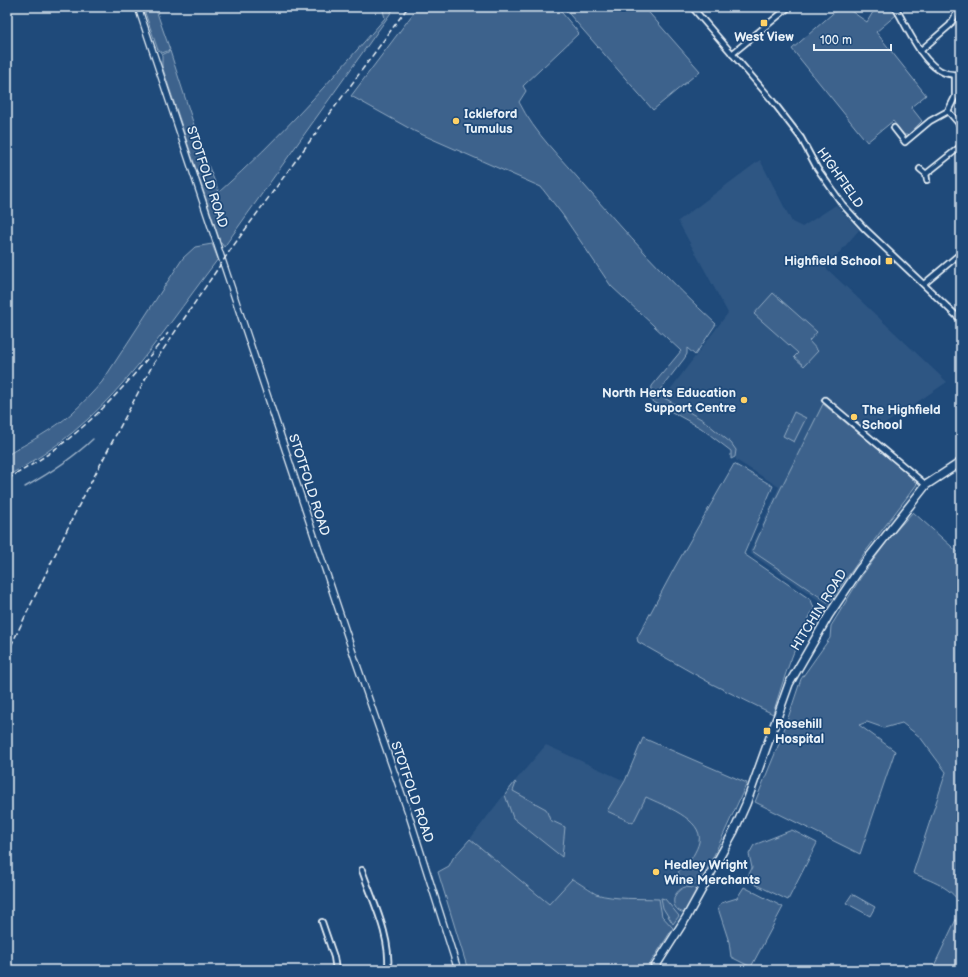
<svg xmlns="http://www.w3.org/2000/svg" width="968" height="977" font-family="'Balsamiq Sans',sans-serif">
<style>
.built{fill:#2e5683}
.green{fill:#3c628c;stroke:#92aac2}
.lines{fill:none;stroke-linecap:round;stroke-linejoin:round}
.stream{stroke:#9ab0c7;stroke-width:1.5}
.minor-casing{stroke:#e8f1f8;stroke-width:8}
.tertiary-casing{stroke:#e8f1f8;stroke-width:8}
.primary-casing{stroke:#e8f1f8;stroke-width:10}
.minor{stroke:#1f4a7a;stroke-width:4.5}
.tertiary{stroke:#1f4a7a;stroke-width:5.5}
.primary{stroke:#1f4a7a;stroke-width:7}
.rail{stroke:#e8f1f8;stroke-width:1.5;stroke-dasharray:6 3;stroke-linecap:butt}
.poi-dot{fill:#ffd166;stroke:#1f4a7a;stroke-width:1.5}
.labels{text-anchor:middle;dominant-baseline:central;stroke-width:3.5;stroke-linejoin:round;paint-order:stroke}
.poi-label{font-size:13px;font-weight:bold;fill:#e8f1f8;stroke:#1f4a7a;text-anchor:start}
.street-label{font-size:13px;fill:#e8f1f8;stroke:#1f4a7a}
</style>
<rect width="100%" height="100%" fill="#1f4a7a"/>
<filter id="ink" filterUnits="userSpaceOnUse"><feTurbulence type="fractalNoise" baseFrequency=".025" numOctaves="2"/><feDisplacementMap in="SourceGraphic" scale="8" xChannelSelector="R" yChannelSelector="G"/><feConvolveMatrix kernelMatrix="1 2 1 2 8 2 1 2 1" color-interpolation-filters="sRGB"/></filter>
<g filter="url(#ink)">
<!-- built -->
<g class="built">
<path d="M760,160L792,222L802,227L836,205L859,230L826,268L947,382L870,434L926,480L833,610L751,554L750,551L779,487L736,460V450L703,420L663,399L728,313L678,221Z"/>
<path d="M546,745L625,781L607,810L645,792L706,825L697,870L705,875L673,928L667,922L660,908L594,893L588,887L569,883L549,904L470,839L510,787Z"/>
</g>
<!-- green -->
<g class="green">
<path d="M143,7H155L170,50L162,53L158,50Z"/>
<path d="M382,7H395L224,247L220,241L162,66V55L170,51L202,150L219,192C279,139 332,79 385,18Z"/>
<path d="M418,7H557L579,33L523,86L526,91L519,102C535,134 561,158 584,185C626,233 669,281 716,324L695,355L687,348V354L684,359L660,390L659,395L703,420L731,443L736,450L735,457L731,459V451L701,428L650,400L652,386L681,351L611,286L562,214L541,187L414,131L351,96Z"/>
<path d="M563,7H644L700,71L653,110Z"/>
<path d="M840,7H845L867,22L876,7H891L896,15L876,32L926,95L911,107L922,121L908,135H904L893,121L867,142L792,49Z"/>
<path d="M212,244L218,259C152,345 107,424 7,476V455C29,442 53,430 72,413C83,403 93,392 102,382L183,258L195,247Z"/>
<path d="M773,293L817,332L809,341L818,351L804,366L794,357L798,353L754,314Z"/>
<path d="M823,404L899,466L917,484L863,555L829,603L752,551L777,496Z"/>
<path d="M794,412L806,418L794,442L783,436Z"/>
<path d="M734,464L773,486L744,554L811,600L814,608C796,642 784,676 773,714L712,684L638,642L637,638L675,567Z"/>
<path d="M913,512L961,555V907C954,887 930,881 913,873L946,772L920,737L902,723L884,728L867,722L859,725L895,751L860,854L755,802L781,739L801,679L830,638L831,626L861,577L892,535Z"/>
<path d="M643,738L747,783L705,875L699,885C687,882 673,881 681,865L686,868C690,860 697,851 699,842C704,819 662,805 646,797L633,823L607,811L625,781Z"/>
<path d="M515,782L516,783L513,791L546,809L550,820L565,827L562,857L513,818L505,795Z"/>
<path d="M792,830L817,843L788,900L746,880L752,868L749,854L754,845Z"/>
<path d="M470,839L549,904L572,879C578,882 592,892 596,894C616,900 639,898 659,899L662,916L673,928L646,970H468L438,872L449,866L453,858Z"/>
<path d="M685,887L693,888L698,892L685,913C669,910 671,892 685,887Z"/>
<path d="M744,887L783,907L751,967L731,957L729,942L718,908L721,903L737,898Z"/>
<path d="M852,894L875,907L870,916L846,903Z"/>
<path d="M661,898L665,899L679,916L673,924L663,908Z"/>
<path d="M961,909V970H932Z"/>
</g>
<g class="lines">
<!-- stream -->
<path class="stream" d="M25,487C50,473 72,459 93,439"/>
<!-- minor casing -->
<g class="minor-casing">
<g id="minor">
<path d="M692,7L771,99L801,138L817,168L843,205L864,228L961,320"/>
<path d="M895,7C909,29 927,81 961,74"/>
<path d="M920,51L950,25L960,7"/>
<path d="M732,54L789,7"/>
<path d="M948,111L961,126"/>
<path d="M894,128L905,142L930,121L948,111L955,97V76"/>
<path d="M920,169L926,174L927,180"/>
<path d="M926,174L961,146"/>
<path d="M924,284L961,253"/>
<path d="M825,400L926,485"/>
<path d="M362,870C373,902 391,936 388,970"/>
<path d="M322,922L334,957L336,970"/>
</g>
</g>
<!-- tertiary casing -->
<g class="tertiary-casing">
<path id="tertiary" d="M138,7L355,659L409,815L458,970"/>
</g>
<!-- primary casing -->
<g class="primary-casing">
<path id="primary" d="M653,970L686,918L734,831L746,804L789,684L829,615L859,570L926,485L961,462"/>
</g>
<!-- minor -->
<use href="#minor" class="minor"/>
<!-- tertiary -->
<use href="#tertiary" class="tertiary"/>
<!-- primary -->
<use href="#primary" class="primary"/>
<!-- rail -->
<g class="rail">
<path d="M7,479C77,442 120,394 168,333"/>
<path d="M7,654L77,509L152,366L231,249L408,7"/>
</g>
</g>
</g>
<!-- markers -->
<g class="poi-dot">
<rect x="760" y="19" width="8" height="8" rx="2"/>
<circle cx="456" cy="121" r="4"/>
<rect x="885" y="257" width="8" height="8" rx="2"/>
<circle cx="744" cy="400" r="4"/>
<circle cx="854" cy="417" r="4"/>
<rect x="763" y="727" width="8" height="8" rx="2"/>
<circle cx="656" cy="872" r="4"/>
</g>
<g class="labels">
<!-- poi labels -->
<g class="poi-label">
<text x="764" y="37" text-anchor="middle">West View</text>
<text x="464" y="114">Ickleford<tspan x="464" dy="15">Tumulus</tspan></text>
<text x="881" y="261" text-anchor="end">Highfield School</text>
<text x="736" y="393" text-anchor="end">North Herts Education<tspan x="736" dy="15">Support Centre</tspan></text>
<text x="862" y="410">The Highfield<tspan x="862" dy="15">School</tspan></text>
<text x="775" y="724">Rosehill<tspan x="775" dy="15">Hospital</tspan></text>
<text x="664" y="865">Hedley Wright<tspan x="664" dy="15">Wine Merchants</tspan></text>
</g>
<!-- street labels -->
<g class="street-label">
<text transform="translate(207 177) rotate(72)">STOTFOLD ROAD</text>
<text transform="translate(840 178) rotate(55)">HIGHFIELD</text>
<text transform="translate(309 485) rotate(72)">STOTFOLD ROAD</text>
<text transform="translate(819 610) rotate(-58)">HITCHIN ROAD</text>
<text transform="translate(412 792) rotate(71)">STOTFOLD ROAD</text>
</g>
</g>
<!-- margin -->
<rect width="968" height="977" fill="none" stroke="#1f4a7a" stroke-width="24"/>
<rect x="12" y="12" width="944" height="953" fill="none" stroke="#e8f1f8" stroke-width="1.5" filter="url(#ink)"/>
<!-- scale -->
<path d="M814 44v6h77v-6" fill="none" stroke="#e8f1f8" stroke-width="2"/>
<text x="820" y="44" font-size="12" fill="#e8f1f8" stroke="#1f4a7a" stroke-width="3" paint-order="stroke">100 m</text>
</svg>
